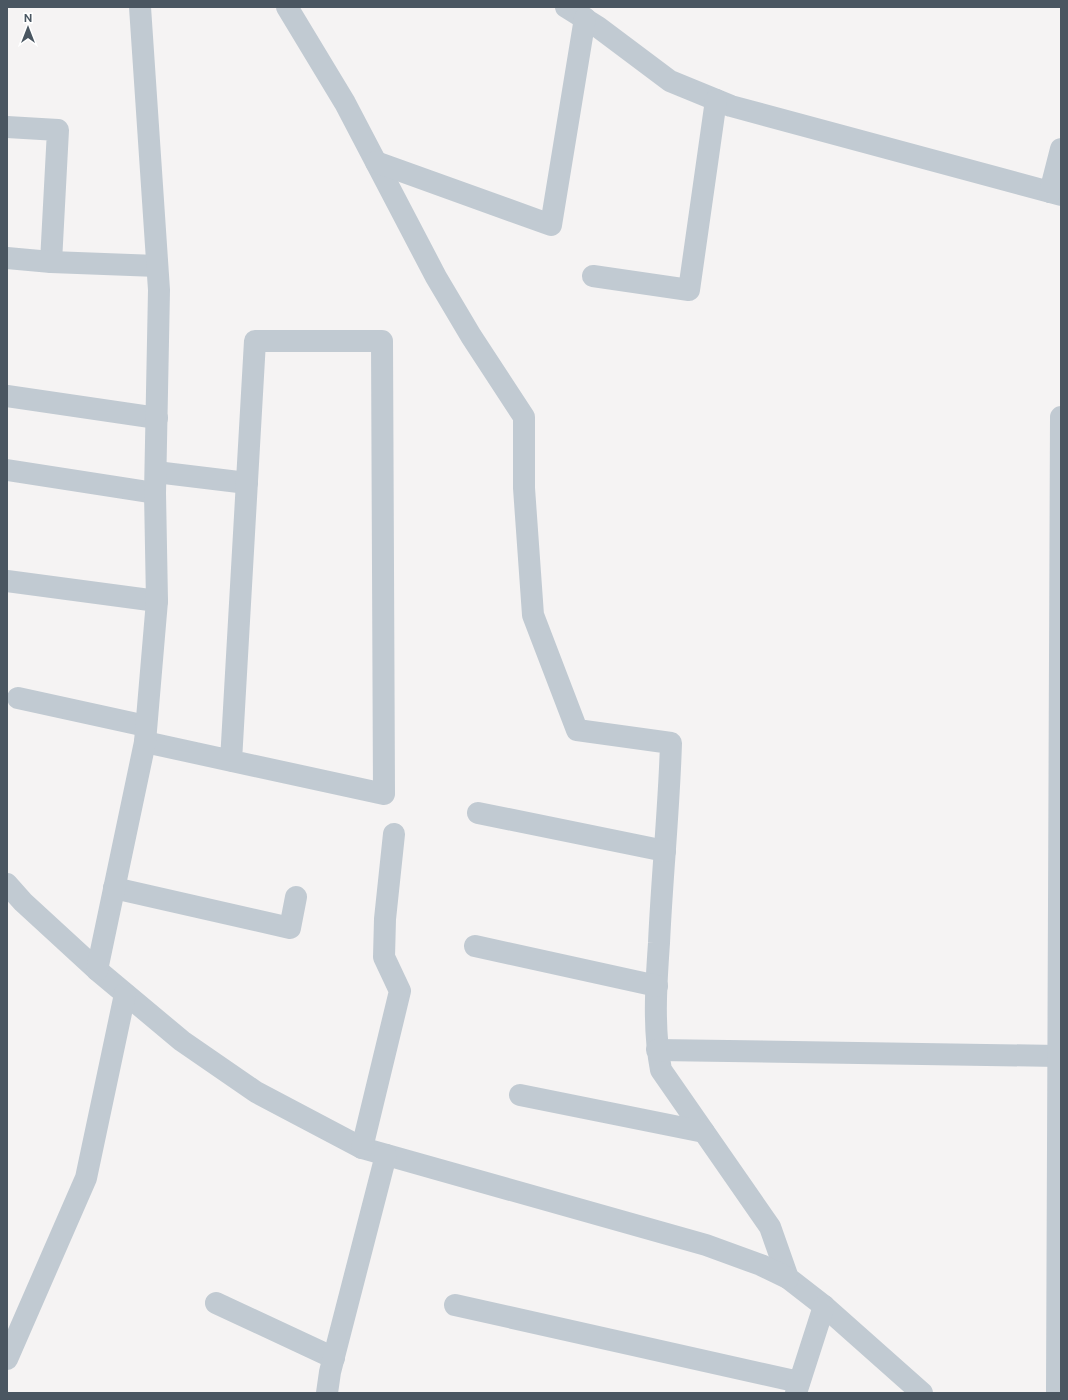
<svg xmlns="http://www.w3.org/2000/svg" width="1068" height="1400" font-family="'Public Sans',sans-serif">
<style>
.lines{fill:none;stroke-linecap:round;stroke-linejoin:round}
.street{stroke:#c1cad2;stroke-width:22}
</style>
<rect width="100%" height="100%" fill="#f5f3f3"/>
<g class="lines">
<!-- street -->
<g class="street">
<path d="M287,7L345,103L436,277L471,336L524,417V488L533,615L577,730L671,743C669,810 662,876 659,943C656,985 653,1029 661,1070L770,1227L788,1278L824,1306L922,1393"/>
<path d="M566,7L598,27L670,81L731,106L1061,195"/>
<path d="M7,127L58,130L51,262"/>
<path d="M376,162L551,225L585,18"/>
<path d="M1050,192L1061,149"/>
<path d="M7,258L51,262L157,266"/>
<path d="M593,276L689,290L716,100"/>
<path d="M7,396L157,418"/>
<path d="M7,470L155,493"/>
<path d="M156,472L247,483"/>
<path d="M7,581L157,601"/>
<path d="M18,698L146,726"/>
<path d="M145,742L384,794L382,341H255L231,761"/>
<path d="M478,813L665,851"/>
<path d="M7,884L23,902L97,970L182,1041L256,1092L362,1148L706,1245L761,1265L788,1278"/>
<path d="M114,888L290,928L296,897"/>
<path d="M475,946L657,986"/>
<path d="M97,970L145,742L157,601L155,493L159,290L140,7"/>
<path d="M657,1050L1058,1056"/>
<path d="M520,1095L704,1132"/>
<path d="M362,1148L400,991L384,957L385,919L394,834"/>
<path d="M216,1303L334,1358"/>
<path d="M455,1305L799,1382"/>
<path d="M7,1359L86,1178L125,994"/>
<path d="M327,1393L330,1372L386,1155"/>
<path d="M796,1393L824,1306"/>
<path d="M1057,1393L1061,417"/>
</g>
</g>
<!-- border -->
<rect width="1068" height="1400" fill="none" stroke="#4a5661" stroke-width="16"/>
<!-- north arrow -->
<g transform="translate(28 28)" stroke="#ffffff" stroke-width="3" paint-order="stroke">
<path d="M0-3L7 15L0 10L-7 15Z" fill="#4a5661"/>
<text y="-6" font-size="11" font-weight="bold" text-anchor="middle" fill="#4a5661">N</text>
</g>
</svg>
